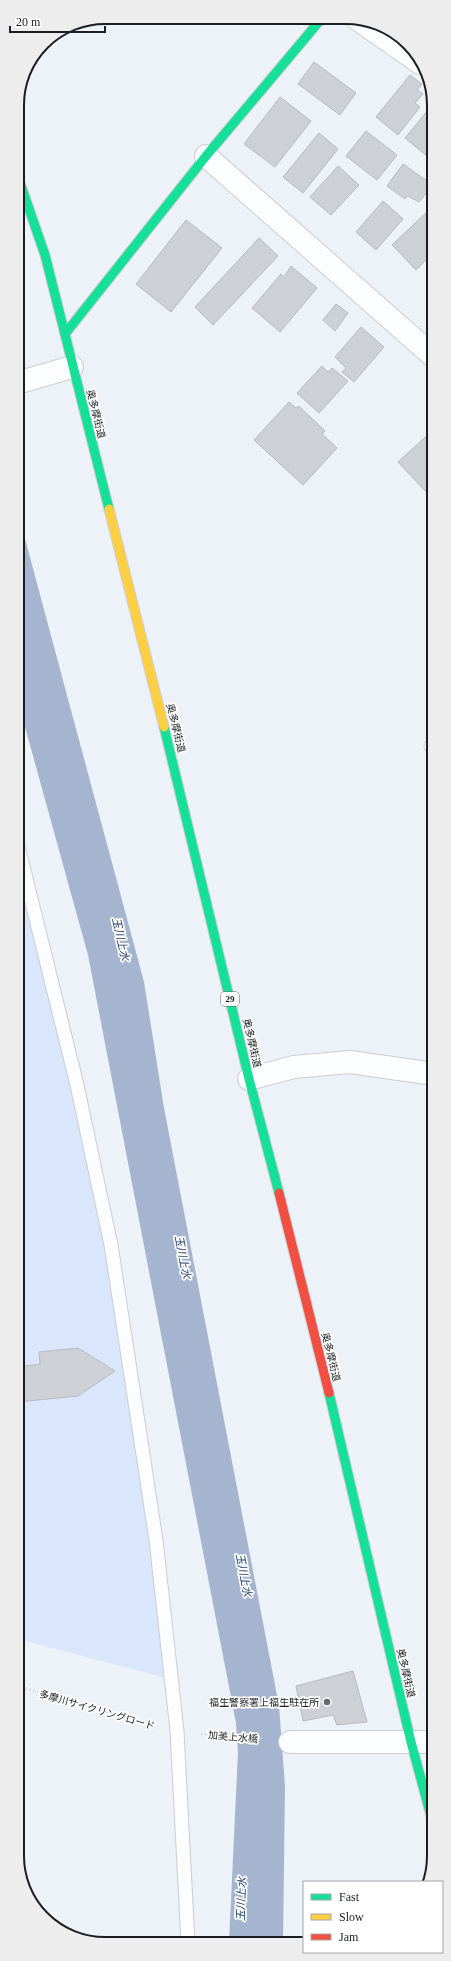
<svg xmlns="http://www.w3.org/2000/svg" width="451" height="1961" font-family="'Times New Roman','Noto Sans JP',serif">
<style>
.green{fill:#dae6fb}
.water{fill:#a5b4cf}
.building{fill:#cdd0d5;stroke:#b7babf}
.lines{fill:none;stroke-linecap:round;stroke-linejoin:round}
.lane-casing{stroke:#cacdd3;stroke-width:15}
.street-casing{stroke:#cacdd3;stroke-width:24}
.fast-casing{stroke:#cacdd3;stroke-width:11}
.slow-casing{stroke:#cacdd3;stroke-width:11}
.jam-casing{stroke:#cacdd3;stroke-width:11}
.path{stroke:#d3d3d5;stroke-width:2.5;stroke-dasharray:1 3;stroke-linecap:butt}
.lane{stroke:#fcfdfe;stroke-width:13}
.street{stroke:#fcfdfe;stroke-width:22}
.fast{stroke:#16e098;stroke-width:9}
.slow{stroke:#ffcf43;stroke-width:9}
.jam{stroke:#f24e42;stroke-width:9}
.poi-dot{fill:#65686d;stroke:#fff;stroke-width:1.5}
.labels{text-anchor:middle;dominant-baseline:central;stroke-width:3.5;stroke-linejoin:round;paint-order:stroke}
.shield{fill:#fff;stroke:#606264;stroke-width:1}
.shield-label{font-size:9px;font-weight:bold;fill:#1c1e22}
.street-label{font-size:10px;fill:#1c1e22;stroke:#fff}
.poi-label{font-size:10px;fill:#1c1e22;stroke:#fff;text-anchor:end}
.water-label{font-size:11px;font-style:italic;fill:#1e3866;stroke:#fff}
.rim{fill:none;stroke:#1c1e22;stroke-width:2}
</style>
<rect width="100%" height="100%" fill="#edf1f8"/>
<!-- green -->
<path class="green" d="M17,842L111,1245L170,1679L18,1639Z"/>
<!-- water -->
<path class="water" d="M17,509L144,982L164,1108L279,1706L285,1786L283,1943H229L238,1752L236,1723L88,955L17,698Z"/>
<!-- building -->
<g class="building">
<path d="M314,62L356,93L340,115L298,84Z"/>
<path d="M410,75L422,84L417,90L423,94L415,103L420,107L398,135L376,117Z"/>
<path d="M280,97L311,121L275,167L244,144Z"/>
<path d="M433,104V148L427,156L405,138Z"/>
<path d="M366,131L397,155L377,180L346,156Z"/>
<path d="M319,133L338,149L303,193L283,177Z"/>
<path d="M403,164L433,185L419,202L408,196L405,199L387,186Z"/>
<path d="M338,166L359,185L331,215L310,197Z"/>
<path d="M383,201L403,219L376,250L356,232Z"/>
<path d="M432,207L433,253L416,270L392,245Z"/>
<path d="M186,220L222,248L171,312L136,284Z"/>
<path d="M259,238L278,256L213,325L195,307Z"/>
<path d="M291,266L317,288L280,332L252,308L281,274L284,277Z"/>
<path d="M433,276V289L427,283Z"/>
<path d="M336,304L348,313L335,331L323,320Z"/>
<path d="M361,327L384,347L354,382L342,372L346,368L335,357Z"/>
<path d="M322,366L328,372L332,368L348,381L319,413L297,393Z"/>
<path d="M289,402L296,408L299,406L325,431L322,434L337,448L303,485L254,440Z"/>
<path d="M433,430V486L427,493L398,462Z"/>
<path d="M78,1348L115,1371L78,1396L18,1402V1367L40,1364L39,1352Z"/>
<path d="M353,1671L367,1722L337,1725L333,1715L303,1721L296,1686Z"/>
</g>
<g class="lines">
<!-- lane casing -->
<g class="lane-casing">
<g id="lane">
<path d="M431,746L433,748"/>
<path d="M17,842L77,1085L111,1245L156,1540L177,1731L188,1943"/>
</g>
</g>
<!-- street casing -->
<g class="street-casing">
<g id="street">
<path d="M357,19L420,63"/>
<path d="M206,156L433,356"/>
<path d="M17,383L72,367"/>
<path d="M249,1079L294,1067L350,1062L434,1074"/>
<path d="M290,1742H434"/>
</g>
</g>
<!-- fast casing -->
<g class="fast-casing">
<g id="fast">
<path d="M17,174L45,255L109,509"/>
<path d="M65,334L206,156L322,18"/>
<path d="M164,727L249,1079L279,1193"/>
<path d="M329,1393L411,1742L434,1827"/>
</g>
</g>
<!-- slow casing -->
<g class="slow-casing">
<path id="slow" d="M109,509L164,727"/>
</g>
<!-- jam casing -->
<g class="jam-casing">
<path id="jam" d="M279,1193L329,1393"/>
</g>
<!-- path -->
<g class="path">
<path d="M18,1686L153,1726"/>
<path d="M201,1734L264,1739"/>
</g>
<!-- lane -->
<use href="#lane" class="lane"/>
<!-- street -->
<use href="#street" class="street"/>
<!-- fast -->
<use href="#fast" class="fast"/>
<!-- slow -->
<use href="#slow" class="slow"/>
<!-- jam -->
<use href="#jam" class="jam"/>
</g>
<!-- markers -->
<circle class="poi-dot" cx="327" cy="1702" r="4"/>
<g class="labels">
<!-- shield labels -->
<rect class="shield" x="221" y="992" width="18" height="14" rx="3"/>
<g class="shield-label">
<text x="230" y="999">29</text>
</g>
<!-- street labels -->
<g class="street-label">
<text transform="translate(96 414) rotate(76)">奥多摩街道</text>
<text transform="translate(176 728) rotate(76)">奥多摩街道</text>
<text transform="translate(252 1043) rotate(77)">奥多摩街道</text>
<text transform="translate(331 1357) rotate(76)">奥多摩街道</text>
<text transform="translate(406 1673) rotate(77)">奥多摩街道</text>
<text transform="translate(97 1710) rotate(16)">多摩川サイクリングロード</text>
<text transform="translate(233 1737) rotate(5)">加美上水橋</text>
</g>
<!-- poi labels -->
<g class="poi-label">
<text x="319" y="1702">福生警察署上福生駐在所</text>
</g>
<!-- water labels -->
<g class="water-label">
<text transform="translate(121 939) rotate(77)">玉川上水</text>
<text transform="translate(183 1257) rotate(79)">玉川上水</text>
<text transform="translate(244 1575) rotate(79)">玉川上水</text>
<text transform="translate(241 1899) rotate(-88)">玉川上水</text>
</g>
</g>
<!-- crop -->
<path d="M0 0H451V1961H0ZM105 24H346A81 81 0 0 1 427 105V1856A81 81 0 0 1 346 1937H105A81 81 0 0 1 24 1856V105A81 81 0 0 1 105 24Z" fill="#ededed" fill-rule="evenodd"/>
<path class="rim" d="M105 24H346A81 81 0 0 1 427 105V1856A81 81 0 0 1 346 1937H105A81 81 0 0 1 24 1856V105A81 81 0 0 1 105 24Z"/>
<!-- legend -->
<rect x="303" y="1881" width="140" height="72" fill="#ffffff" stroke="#a4a5a7"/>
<rect x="311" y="1894" width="20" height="6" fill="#16e098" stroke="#a4a5a7"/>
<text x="339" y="1901" font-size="12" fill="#1c1e22">Fast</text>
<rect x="311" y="1914" width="20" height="6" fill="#ffcf43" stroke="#a4a5a7"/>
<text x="339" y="1921" font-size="12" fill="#1c1e22">Slow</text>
<rect x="311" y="1934" width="20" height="6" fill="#f24e42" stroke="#a4a5a7"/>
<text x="339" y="1941" font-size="12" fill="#1c1e22">Jam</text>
<!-- scale -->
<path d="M10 26v6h95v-6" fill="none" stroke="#1c1e22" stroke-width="2"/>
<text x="16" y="26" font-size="12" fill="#1c1e22" stroke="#ffffff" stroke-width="3" paint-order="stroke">20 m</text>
</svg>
